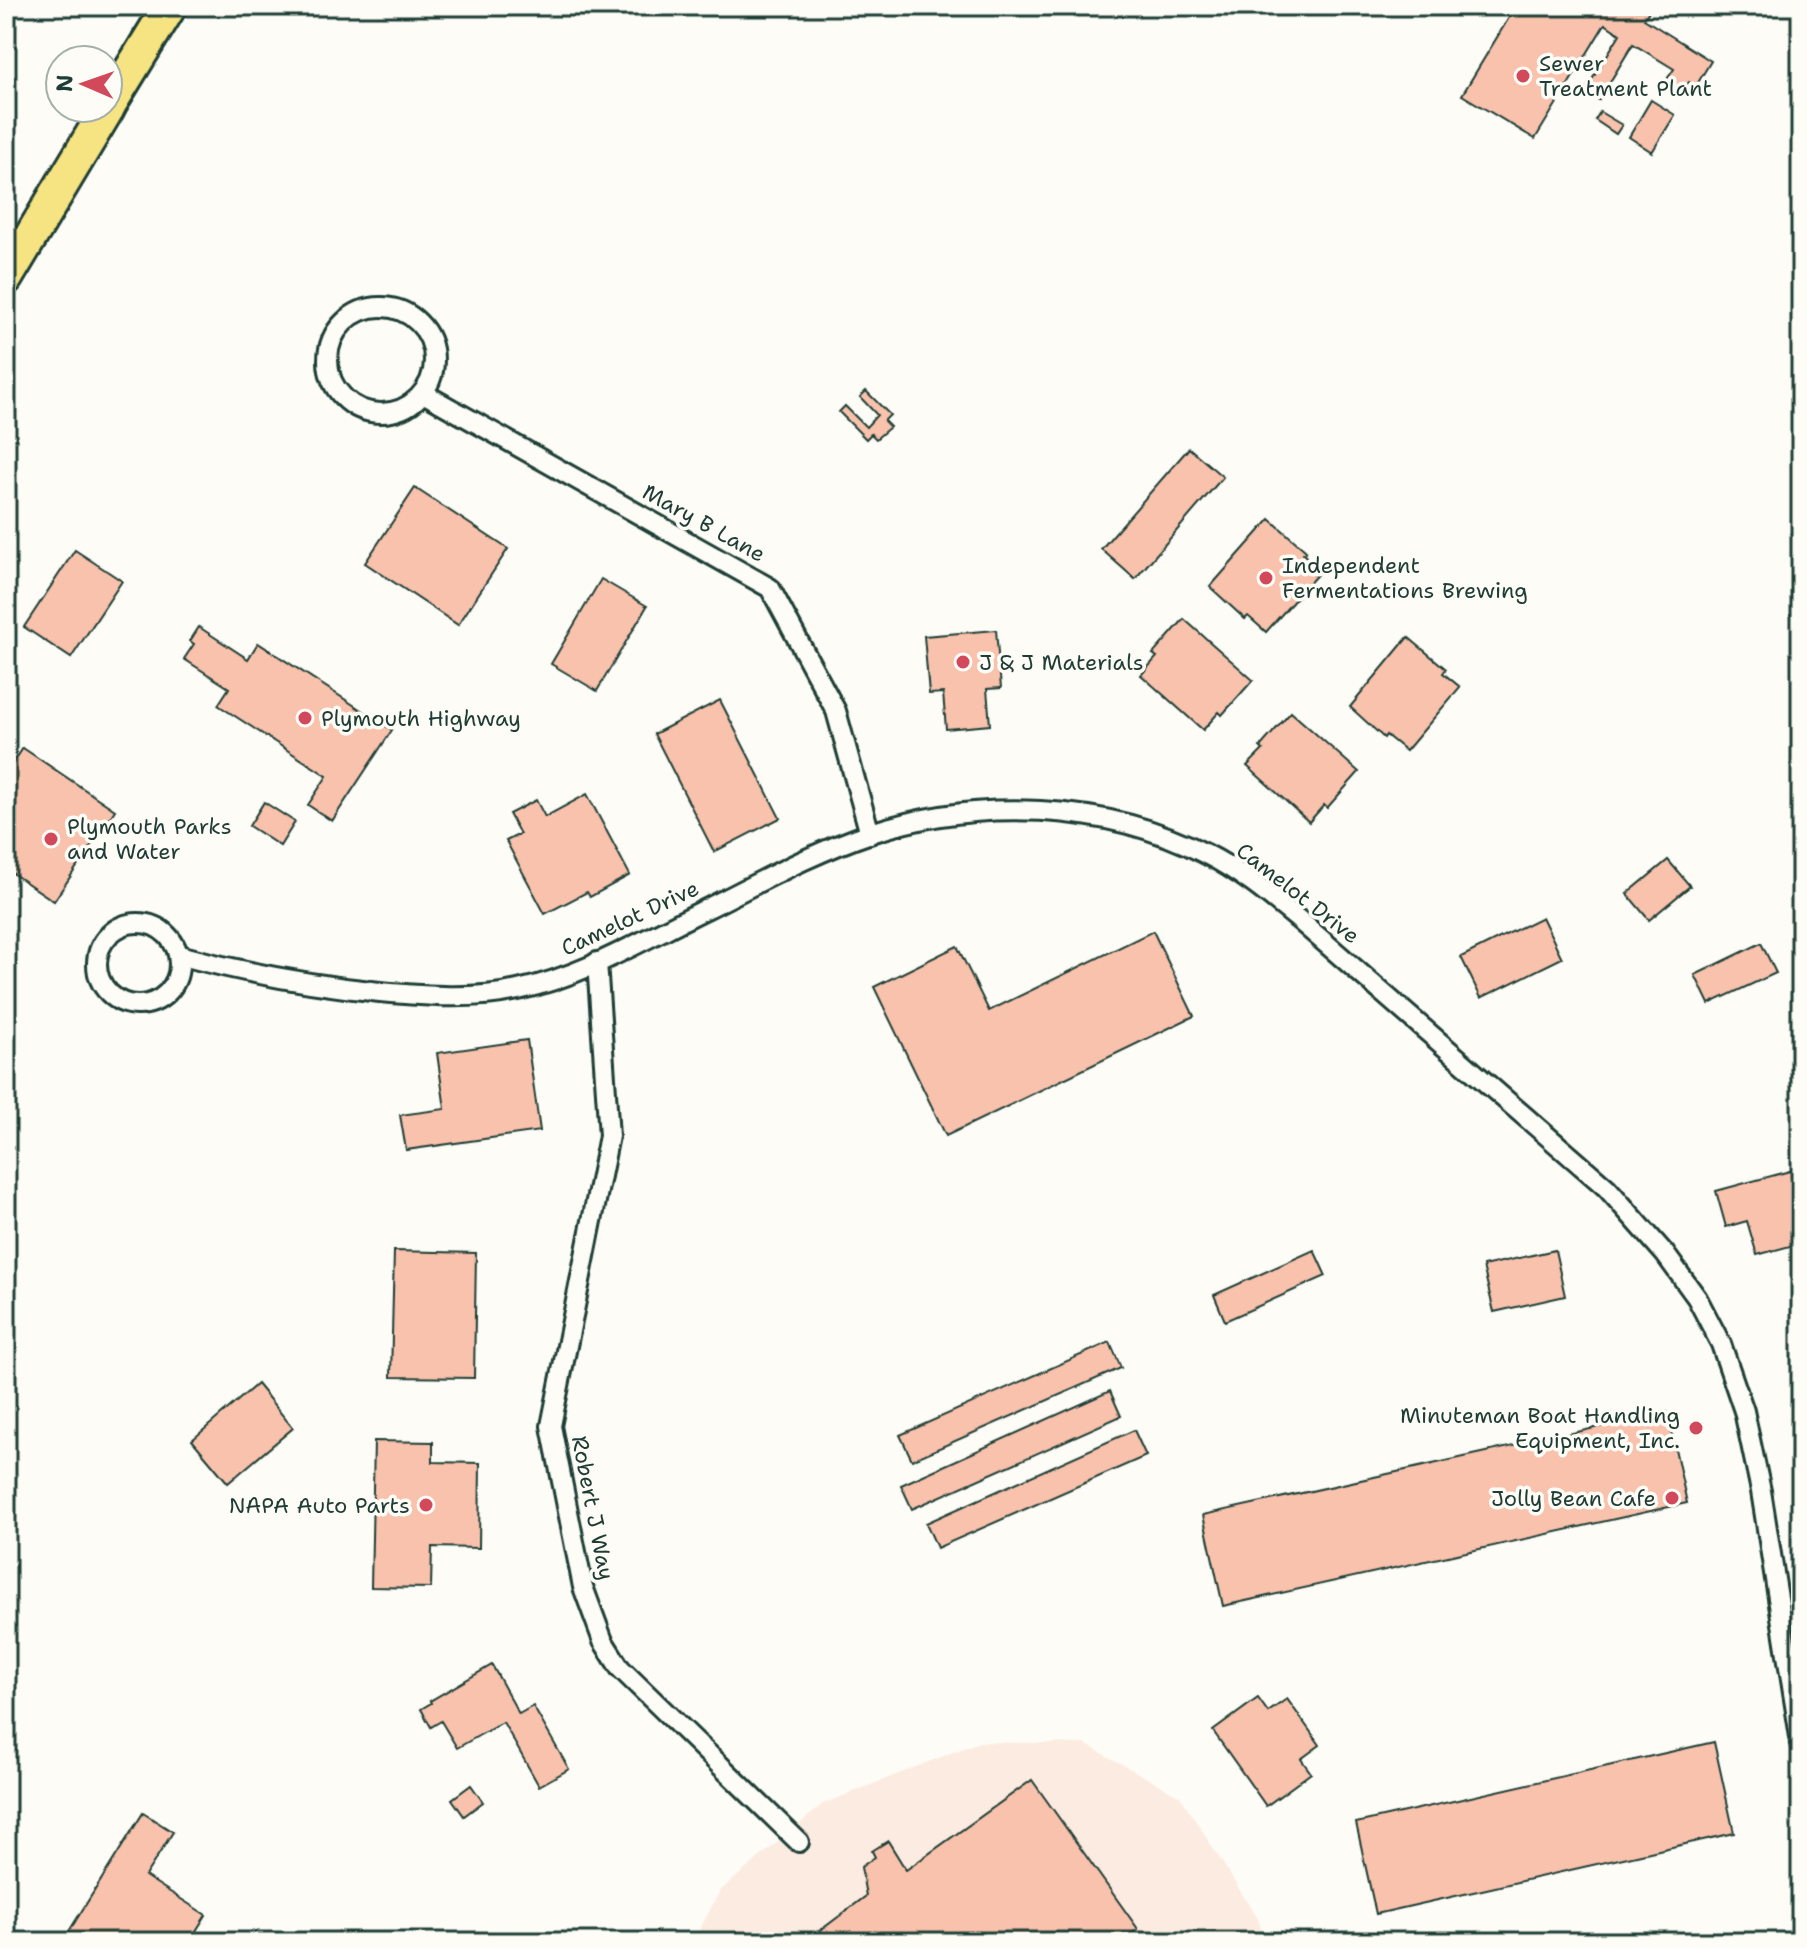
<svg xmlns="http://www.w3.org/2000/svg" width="1807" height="1948" font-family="'Shantell Sans',sans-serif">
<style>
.built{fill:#fcebe0}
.building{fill:#f9c2ac;stroke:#1f3d34;stroke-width:2}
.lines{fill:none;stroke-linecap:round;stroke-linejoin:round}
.street-casing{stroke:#1f3d34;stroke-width:24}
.highway-casing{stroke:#1f3d34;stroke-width:38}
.street{stroke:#fdfcf7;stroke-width:18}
.highway{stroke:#f6e381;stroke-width:32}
.poi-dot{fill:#d1495b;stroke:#fdfcf7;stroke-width:3}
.labels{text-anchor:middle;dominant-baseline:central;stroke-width:7;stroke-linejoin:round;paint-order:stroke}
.poi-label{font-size:22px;fill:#1f3d34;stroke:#fdfcf7;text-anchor:start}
.street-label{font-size:22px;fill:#1f3d34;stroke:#fdfcf7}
</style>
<rect width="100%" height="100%" fill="#fdfcf7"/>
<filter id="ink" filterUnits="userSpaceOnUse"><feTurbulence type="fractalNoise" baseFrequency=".0125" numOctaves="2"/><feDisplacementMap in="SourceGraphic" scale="16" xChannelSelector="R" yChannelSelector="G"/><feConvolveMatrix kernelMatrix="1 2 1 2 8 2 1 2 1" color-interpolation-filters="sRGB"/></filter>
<g filter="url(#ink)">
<!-- built -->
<path class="built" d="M979,1742L1085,1744L1180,1796L1258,1919L1265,1942H693L720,1891L823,1804Z"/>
<!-- building -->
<g class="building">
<path d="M1516,6H1652L1644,19L1711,61L1696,86L1689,82L1683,93L1665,82L1674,69L1633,44L1599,100L1585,91L1620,34L1605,24L1535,139L1462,95Z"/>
<path d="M1651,100L1675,115L1652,152L1629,137Z"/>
<path d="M1600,112L1622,125L1616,134L1595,120Z"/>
<path d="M866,391L890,415L884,421L890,427L876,439L871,434L866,439L839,412L845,406L866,427L877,415L860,397Z"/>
<path d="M1189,448L1223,477L1135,579L1101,549Z"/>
<path d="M415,488L508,549L458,625L365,563Z"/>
<path d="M1270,519L1306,551L1303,554L1321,570L1266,632L1248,616L1245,619L1210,587Z"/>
<path d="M75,550L122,581L71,658L24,627Z"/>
<path d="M601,579L647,606L597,691L551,664Z"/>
<path d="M1184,619L1253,680L1222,715L1219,712L1203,730L1141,675L1157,657L1153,654Z"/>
<path d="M199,627L248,659L258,643L392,730L332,821L308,805L327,776L218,705L229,688L184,659L194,644L190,641Z"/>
<path d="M996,630L1001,688L987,689L990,725L946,729L943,693L929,694L924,636Z"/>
<path d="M1408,637L1446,669L1443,673L1460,687L1406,751L1386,735L1384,738L1350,707Z"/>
<path d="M720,700L780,818L714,852L654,734Z"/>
<path d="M1291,712L1359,772L1327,808L1324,805L1309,822L1247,766L1263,750L1260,747Z"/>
<path d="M23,748L115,810L54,901L6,869V774Z"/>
<path d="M587,794L630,875L590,897L587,892L545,914L506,841L520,834L509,814L536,800L545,817Z"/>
<path d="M264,802L295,822L280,846L249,826Z"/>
<path d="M1668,860L1690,886L1649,920L1627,894Z"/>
<path d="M1542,917L1562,958L1481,998L1461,957Z"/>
<path d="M1153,931L1194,1016L946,1136L874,987L957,946L989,1011Z"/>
<path d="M1761,943L1776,973L1709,1004L1695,975Z"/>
<path d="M527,1040L540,1131L406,1150L400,1115L445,1109L437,1053Z"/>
<path d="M1801,1168V1243L1757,1255L1747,1221L1726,1227L1716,1191Z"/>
<path d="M1314,1250L1326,1276L1225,1321L1214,1295Z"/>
<path d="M1555,1250L1565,1296L1494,1312L1483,1266Z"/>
<path d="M394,1251L476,1253L474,1378L391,1377Z"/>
<path d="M1110,1342L1121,1368L912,1460L900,1435Z"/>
<path d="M257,1384L293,1428L228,1483L192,1440Z"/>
<path d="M1110,1391L1121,1416L912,1509L901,1485Z"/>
<path d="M1667,1412L1687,1503L1223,1606L1203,1515Z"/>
<path d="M1134,1430L1146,1456L937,1548L926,1523Z"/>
<path d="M374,1441L433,1442V1462L480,1463L479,1548L432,1547L431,1588L371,1587Z"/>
<path d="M492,1665L519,1714L533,1706L569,1769L539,1786L503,1722L457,1748L441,1721L431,1727L421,1709L431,1703L430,1701Z"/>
<path d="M1258,1698L1268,1712L1287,1699L1320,1745L1301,1759L1311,1773L1266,1806L1213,1731Z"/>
<path d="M1714,1742L1734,1833L1376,1914L1356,1823Z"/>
<path d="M1032,1780L1138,1929L1119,1942H805L866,1896L861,1867L875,1857L872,1851L888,1841L906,1870Z"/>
<path d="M471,1785L483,1802L464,1816L452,1799Z"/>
<path d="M143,1813L173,1832L145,1876L206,1915L189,1942H83L68,1933Z"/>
</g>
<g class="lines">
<!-- street casing -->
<g class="street-casing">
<g id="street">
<circle cx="381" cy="360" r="53"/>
<path d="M423,393L770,588L836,711L870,834"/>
<circle cx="138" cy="964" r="41"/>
<path d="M179,955C245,973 311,985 380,992C426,996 473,1000 518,990C584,976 646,938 706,909C760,882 814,852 871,833C976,798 1106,802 1206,854C1240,871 1270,896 1299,920L1607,1188L1665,1254L1697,1298L1721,1344L1744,1411L1761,1491L1801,1743"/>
<path d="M597,962L609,1136L551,1426L583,1587L603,1641L620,1668L799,1842"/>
</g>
</g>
<!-- highway casing -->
<g class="highway-casing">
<g id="highway">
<path d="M108,107L170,6"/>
<path d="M6,278L108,108"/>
</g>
</g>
<!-- street -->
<use href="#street" class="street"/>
<!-- highway -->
<use href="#highway" class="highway"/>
</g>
</g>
<!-- markers -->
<g class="poi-dot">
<circle cx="1523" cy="76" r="8"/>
<circle cx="1266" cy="578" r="8"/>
<circle cx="963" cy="662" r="8"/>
<circle cx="305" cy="718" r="8"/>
<circle cx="51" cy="839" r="8"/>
<circle cx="1696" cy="1428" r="8"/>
<circle cx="1672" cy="1498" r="8"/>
<circle cx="426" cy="1505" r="8"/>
</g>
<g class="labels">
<!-- poi labels -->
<g class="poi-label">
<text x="1539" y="63">Sewer<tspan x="1539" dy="25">Treatment Plant</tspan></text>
<text x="1282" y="565">Independent<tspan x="1282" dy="25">Fermentations Brewing</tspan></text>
<text x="979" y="662">J &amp; J Materials</text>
<text x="321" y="718">Plymouth Highway</text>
<text x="67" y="826">Plymouth Parks<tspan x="67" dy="25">and Water</tspan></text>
<text x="1680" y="1415" text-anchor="end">Minuteman Boat Handling<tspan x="1680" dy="25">Equipment, Inc.</tspan></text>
<text x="1656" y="1498" text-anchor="end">Jolly Bean Cafe</text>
<text x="410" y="1505" text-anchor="end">NAPA Auto Parts</text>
</g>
<!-- street labels -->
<g class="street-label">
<text transform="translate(704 523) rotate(29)">Mary B Lane</text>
<text transform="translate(1298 893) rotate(38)">Camelot Drive</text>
<text transform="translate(630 918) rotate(-25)">Camelot Drive</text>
<text transform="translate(593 1508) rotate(79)">Robert J Way</text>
</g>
</g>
<!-- margin -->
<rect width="1807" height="1948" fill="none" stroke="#fdfcf7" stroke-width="32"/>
<rect x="16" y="16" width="1775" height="1916" fill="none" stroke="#1f3d34" stroke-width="3" filter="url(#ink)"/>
<!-- north arrow -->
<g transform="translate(84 84) rotate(272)"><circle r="38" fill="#fdfcf7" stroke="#a4b0a9" stroke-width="2"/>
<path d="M0-6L14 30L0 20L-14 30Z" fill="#d1495b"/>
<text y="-12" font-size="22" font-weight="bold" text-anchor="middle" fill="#1f3d34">N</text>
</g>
</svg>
